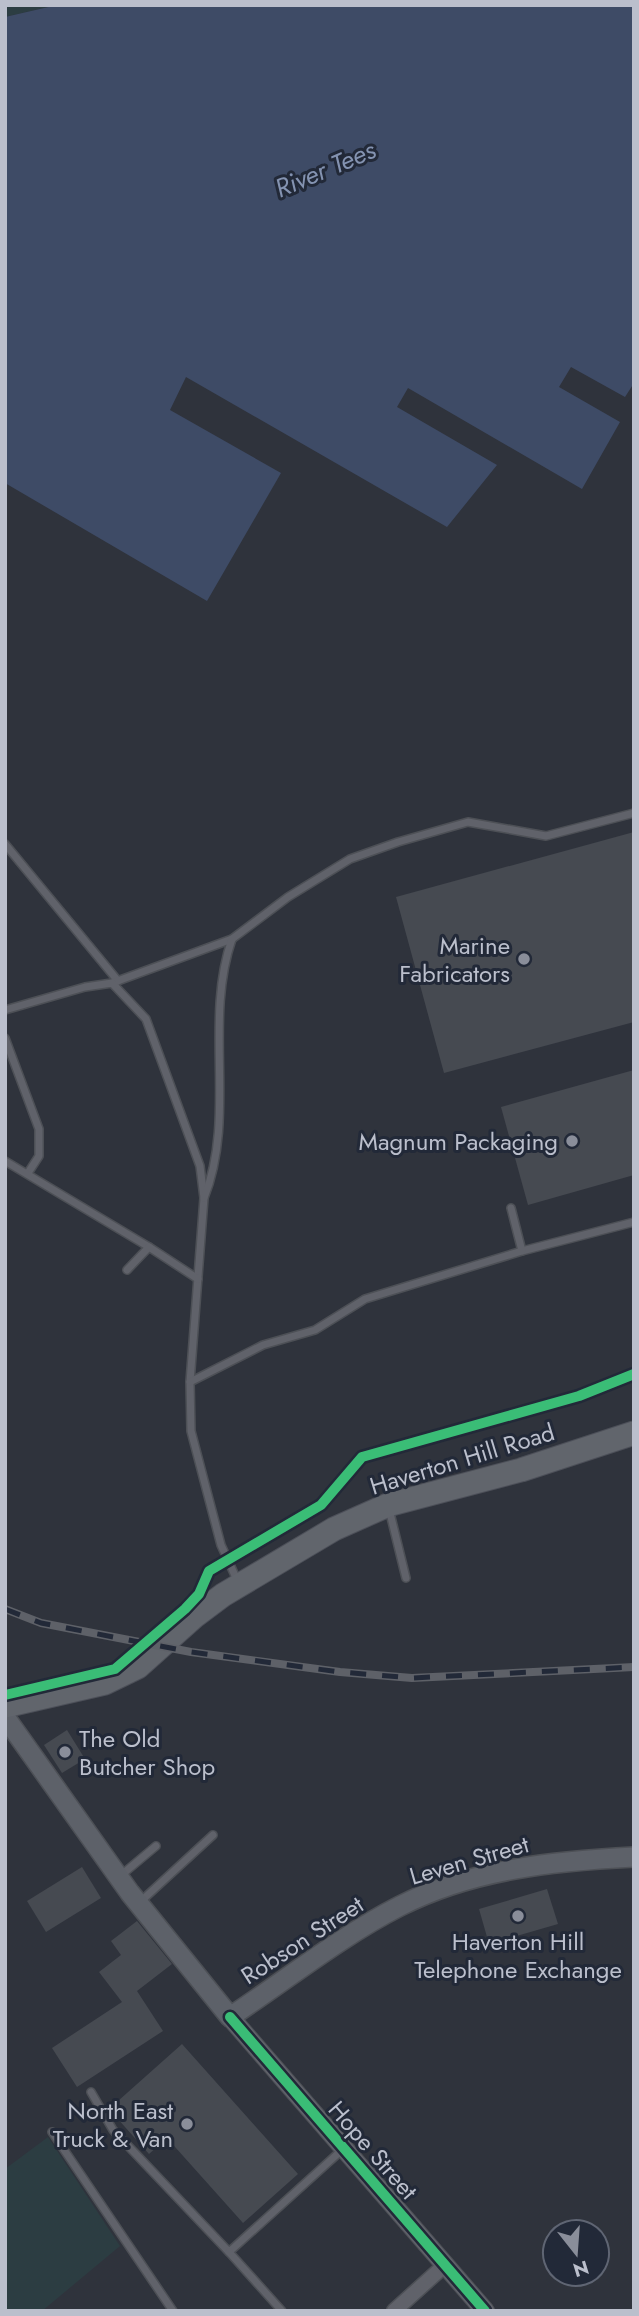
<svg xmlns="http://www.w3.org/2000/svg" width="639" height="2316" font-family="Jost,sans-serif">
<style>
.green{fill:#2c3d42}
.water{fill:#3e4b66}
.building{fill:#464a51}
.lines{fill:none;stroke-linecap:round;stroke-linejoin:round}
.service-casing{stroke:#4d5056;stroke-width:10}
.minor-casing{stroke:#4d5056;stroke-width:17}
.tertiary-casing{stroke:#4d5056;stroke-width:20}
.secondary-casing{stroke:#4d5056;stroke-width:22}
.primary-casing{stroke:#4d5059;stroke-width:25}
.service{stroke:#60626a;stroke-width:7}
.minor{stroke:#60626a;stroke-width:14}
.tertiary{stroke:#60626a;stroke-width:18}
.secondary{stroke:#5d6169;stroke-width:19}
.primary{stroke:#61656c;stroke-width:23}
.rail-casing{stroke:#5e6168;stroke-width:8}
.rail{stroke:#222938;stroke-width:5;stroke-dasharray:16;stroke-linecap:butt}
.cycleway-casing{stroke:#222938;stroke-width:15}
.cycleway{stroke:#3abd76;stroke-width:10}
.poi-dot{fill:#8a8e9a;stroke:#222938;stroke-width:2.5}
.labels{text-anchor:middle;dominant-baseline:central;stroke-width:6;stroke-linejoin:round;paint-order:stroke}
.poi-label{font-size:24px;fill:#bbbfcc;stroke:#222938;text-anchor:end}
.street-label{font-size:24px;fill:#bbbfcc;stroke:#222938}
.water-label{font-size:26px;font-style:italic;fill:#8493b1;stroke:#222938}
</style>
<rect width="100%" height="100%" fill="#2f333c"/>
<!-- green -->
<g class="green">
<path d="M5,5H57L5,17Z"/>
<path d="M48,2137L120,2246L42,2311H5V2169Z"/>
</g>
<!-- water -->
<path class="water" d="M57,5H634V383L625,397L571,367L559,387L620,422L582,489L408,388L397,407L497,465L447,527L186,377L170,410L281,473L207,601L5,483V17Z"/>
<!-- building -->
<g class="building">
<path d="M634,832V1022L444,1073L396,897Z"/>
<path d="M634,1070V1175L528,1205L501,1107Z"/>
<path d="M67,1730L85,1759L62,1773L44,1745Z"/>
<path d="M82,1867L101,1898L46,1932L27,1901Z"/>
<path d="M547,1889L558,1924L489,1944L479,1909Z"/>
<path d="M137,1921L172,1964L137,1991L163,2031L77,2087L52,2048L122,2002L99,1972L121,1955L111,1941Z"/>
<path d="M182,2044L298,2174L243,2223L167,2138L149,2154L109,2109Z"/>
</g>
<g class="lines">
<!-- service casing -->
<g class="service-casing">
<g id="service">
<path d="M5,844L118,981"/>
<path d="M112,983L232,939L288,897L350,859L398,842L468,822L546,836L634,813"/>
<path d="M5,1010L85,987L112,983L146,1019L200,1166L204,1198L190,1382L191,1431L221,1545L238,1582"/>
<path d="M5,1038L39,1129V1156L28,1173"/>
<path d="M5,1161L149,1247"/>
<path d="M204,1198C237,1116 203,1022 232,939"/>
<path d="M522,1251L634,1222"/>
<path d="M127,1270L149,1247L198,1279"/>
<path d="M190,1382L263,1345L315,1330L365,1299L522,1251L511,1208"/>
<path d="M389,1509L406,1578"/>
<path d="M119,1877L156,1846"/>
<path d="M139,1903L213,1835"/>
<path d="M91,2092L113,2130L229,2252L343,2149"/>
<path d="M52,2132L173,2311"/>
<path d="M229,2252L282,2311"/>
</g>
</g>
<!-- minor casing -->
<g class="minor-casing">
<path id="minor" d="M394,2311L445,2265"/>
</g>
<!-- tertiary casing -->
<g class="tertiary-casing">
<path id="tertiary" d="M230,2017L485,2311"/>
</g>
<!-- secondary casing -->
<g class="secondary-casing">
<path id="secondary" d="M5,1717L130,1893L230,2017C286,1980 341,1936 400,1906C473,1869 554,1861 634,1857"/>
</g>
<!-- primary casing -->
<g class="primary-casing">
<path id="primary" d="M5,1706L105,1683L138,1667L195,1616L223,1595L334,1529L388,1505L521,1470L634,1433"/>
</g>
<!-- service -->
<use href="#service" class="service"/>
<!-- minor -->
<use href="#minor" class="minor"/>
<!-- tertiary -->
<use href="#tertiary" class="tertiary"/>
<!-- secondary -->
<use href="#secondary" class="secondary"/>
<!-- primary -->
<use href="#primary" class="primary"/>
<!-- rail casing -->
<g class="rail-casing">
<path id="rail" d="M5,1609L41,1623L191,1652L340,1672L412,1678L634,1667"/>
</g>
<!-- rail -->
<use href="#rail" class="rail"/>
<!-- cycleway casing -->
<g class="cycleway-casing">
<g id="cycleway">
<path d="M5,1695L115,1669L185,1609L199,1594L209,1571L321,1505L362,1457L579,1396L634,1374"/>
<path d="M230,2017L485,2311"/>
</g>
</g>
<!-- cycleway -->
<use href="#cycleway" class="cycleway"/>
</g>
<!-- markers -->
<g class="poi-dot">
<circle cx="524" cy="959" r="7"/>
<circle cx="572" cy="1141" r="7"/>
<circle cx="65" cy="1752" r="7"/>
<circle cx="518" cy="1916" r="7"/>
<circle cx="187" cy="2124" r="7"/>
</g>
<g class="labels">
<!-- poi labels -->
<g class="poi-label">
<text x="510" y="945">Marine<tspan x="510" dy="28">Fabricators</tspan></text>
<text x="558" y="1141">Magnum Packaging</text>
<text x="79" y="1738" text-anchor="start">The Old<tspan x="79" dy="28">Butcher Shop</tspan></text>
<text x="518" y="1941" text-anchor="middle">Haverton Hill<tspan x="518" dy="28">Telephone Exchange</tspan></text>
<text x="173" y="2110">North East<tspan x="173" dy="28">Truck &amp; Van</tspan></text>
</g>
<!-- street labels -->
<g class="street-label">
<text transform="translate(462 1459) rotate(-17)">Haverton Hill Road</text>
<text transform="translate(469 1860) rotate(-16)">Leven Street</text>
<text transform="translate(302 1940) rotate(-33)">Robson Street</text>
<text transform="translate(373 2150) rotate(49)">Hope Street</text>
</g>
<!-- water labels -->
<g class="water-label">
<text transform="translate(325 169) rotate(-23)">River Tees</text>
</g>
</g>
<!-- border -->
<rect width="639" height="2316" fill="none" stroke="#bbbfcc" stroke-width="14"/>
<!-- north arrow -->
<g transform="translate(576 2253) rotate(163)"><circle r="33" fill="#222938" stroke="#5f6573" stroke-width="2"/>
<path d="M0-5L12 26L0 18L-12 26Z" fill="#8a8e9a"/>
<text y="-10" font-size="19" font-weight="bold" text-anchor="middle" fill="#bbbfcc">N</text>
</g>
</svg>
